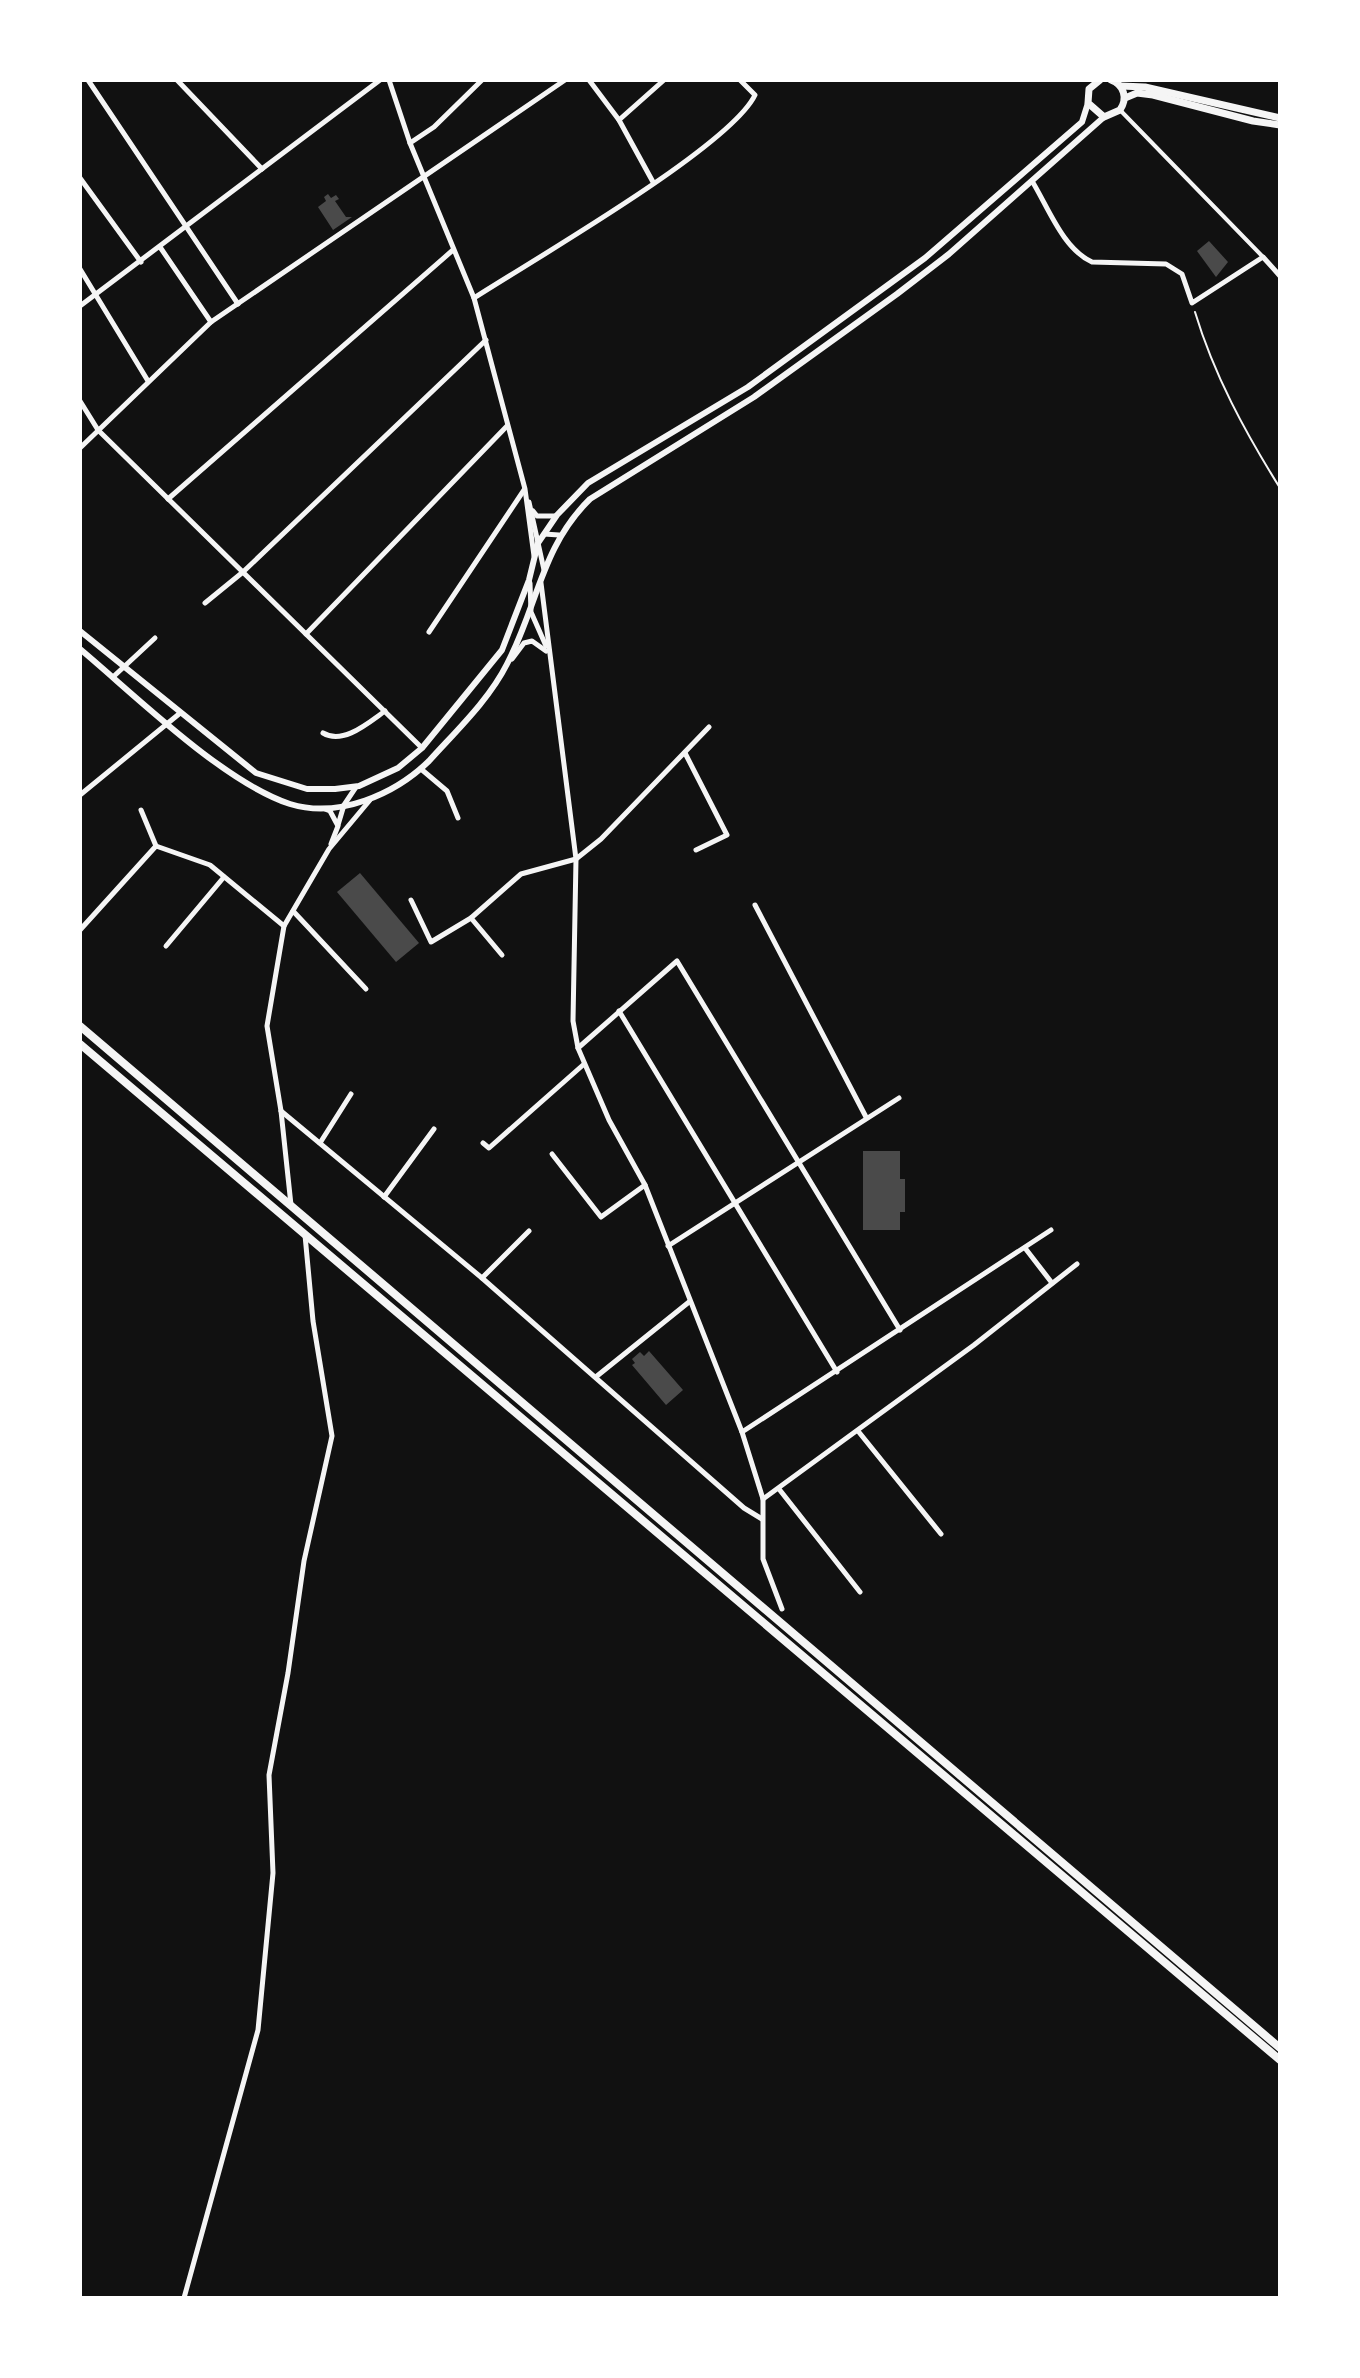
<svg xmlns="http://www.w3.org/2000/svg" width="1360" height="2378" font-family="'Sofia Sans Condensed',sans-serif">
<style>
.building{fill:#4a4a4a}
.lines{fill:none;stroke-linecap:round;stroke-linejoin:round}
.path{stroke:#f5f5f5;stroke-width:2}
.pedestrian{stroke:#f5f5f5;stroke-width:4}
.minor{stroke:#f5f5f5;stroke-width:5}
.tertiary{stroke:#f5f5f5;stroke-width:6}
.secondary{stroke:#f5f5f5;stroke-width:7}
.primary{stroke:#f5f5f5;stroke-width:8}
</style>
<rect width="100%" height="100%" fill="#111"/>
<!-- building -->
<g class="building">
<path d="M328,194L331,198L336,195L339,199L335,201L346,217H352L333,230L318,207L326,201L324,197Z"/>
<path d="M1209,241L1228,262L1216,277L1197,251Z"/>
<path d="M360,873L419,943L396,962L337,892Z"/>
<path d="M863,1151H900V1179H905V1212H900V1230H863Z"/>
<path d="M649,1351L683,1390L666,1405L632,1365L635,1363L632,1359L640,1352L644,1356Z"/>
</g>
<g class="lines">
<!-- path -->
<path class="path" d="M1195,312C1214,375 1245,432 1280,488"/>
<!-- pedestrian -->
<path class="pedestrian" d="M1120,110L1263,257"/>
<!-- minor -->
<g class="minor">
<path d="M88,80L238,304"/>
<path d="M177,80L262,169"/>
<path d="M389,80L410,143L474,298L525,489L534,556"/>
<path d="M589,80L619,120L653,182"/>
<path d="M619,120L664,80"/>
<path d="M410,143L434,127L482,80"/>
<path d="M80,178L141,262"/>
<path d="M1032,181C1048,207 1063,249 1092,262L1166,264L1182,274L1192,303L1263,257L1280,276"/>
<path d="M160,247L211,322"/>
<path d="M80,269L148,381"/>
<path d="M474,298C531,261 730,147 755,95L740,80"/>
<path d="M80,306L380,80"/>
<path d="M80,401L98,430L422,748"/>
<path d="M80,448L211,322L565,80"/>
<path d="M168,499L453,250"/>
<path d="M529,502L544,570"/>
<path d="M533,511L537,516H556"/>
<path d="M544,534L559,535"/>
<path d="M530,583L531,612L546,646"/>
<path d="M541,583L576,859L573,1021L578,1048L609,1120L645,1185L742,1432L763,1499V1559L782,1609"/>
<path d="M205,603L243,572L486,340"/>
<path d="M429,632L524,490"/>
<path d="M306,634L507,426"/>
<path d="M512,659L524,643L532,641L546,651"/>
<path d="M113,677L155,638"/>
<path d="M323,733C343,745 368,723 385,711"/>
<path d="M685,753L727,835L696,850"/>
<path d="M421,769L447,791L458,818"/>
<path d="M80,795L179,714"/>
<path d="M325,809L330,811L338,826L331,844"/>
<path d="M141,810L156,846"/>
<path d="M338,825L344,805L356,787"/>
<path d="M411,900L431,942L471,918L521,874L576,859L601,839L709,727"/>
<path d="M755,905L866,1117"/>
<path d="M293,911L366,989"/>
<path d="M471,918L502,955"/>
<path d="M80,930L156,846L210,865L284,926"/>
<path d="M166,946L224,877"/>
<path d="M619,1011L837,1372"/>
<path d="M578,1048L677,961L900,1330"/>
<path d="M281,1111L482,1278L744,1508L762,1519"/>
<path d="M320,1143L351,1094"/>
<path d="M483,1143L489,1148L583,1065"/>
<path d="M552,1154L601,1217L645,1185"/>
<path d="M384,1197L434,1129"/>
<path d="M291,1205L281,1111L267,1026L284,926L329,849L370,800"/>
<path d="M668,1246L899,1098"/>
<path d="M1025,1248L1052,1283"/>
<path d="M482,1278L529,1231"/>
<path d="M597,1376L689,1302"/>
<path d="M858,1431L941,1534"/>
<path d="M742,1432L1051,1230"/>
<path d="M779,1489L860,1592"/>
<path d="M763,1499L974,1345L1077,1264"/>
<path d="M184,2298L258,2030L273,1873L269,1775L288,1673L304,1561L332,1436L313,1321L305,1235"/>
</g>
<!-- tertiary -->
<g class="tertiary">
<path d="M80,631L256,773L307,789H335L359,786L398,768L422,748L502,650L529,580L538,543L557,515L588,483L748,387L925,258L1082,122L1088,103"/>
<path d="M80,649C135,695 223,782 290,804C339,819 395,794 429,761C456,731 489,700 507,664C538,605 541,547 590,499L754,397L897,294L949,254L1104,117"/>
</g>
<!-- secondary -->
<g class="secondary">
<path d="M1100,80L1089,89L1088,103L1104,117L1120,110C1128,98 1124,85 1111,80"/>
<path d="M1121,86L1145,87L1280,118"/>
<path d="M1125,98L1137,93L1153,95L1253,121L1280,125"/>
</g>
<!-- primary -->
<g class="primary">
<path d="M80,1026L1280,2048"/>
<path d="M80,1044L1280,2060"/>
</g>
</g>
<!-- border -->
<rect width="1360" height="2378" fill="none" stroke="#ffffff" stroke-width="164"/>
</svg>
